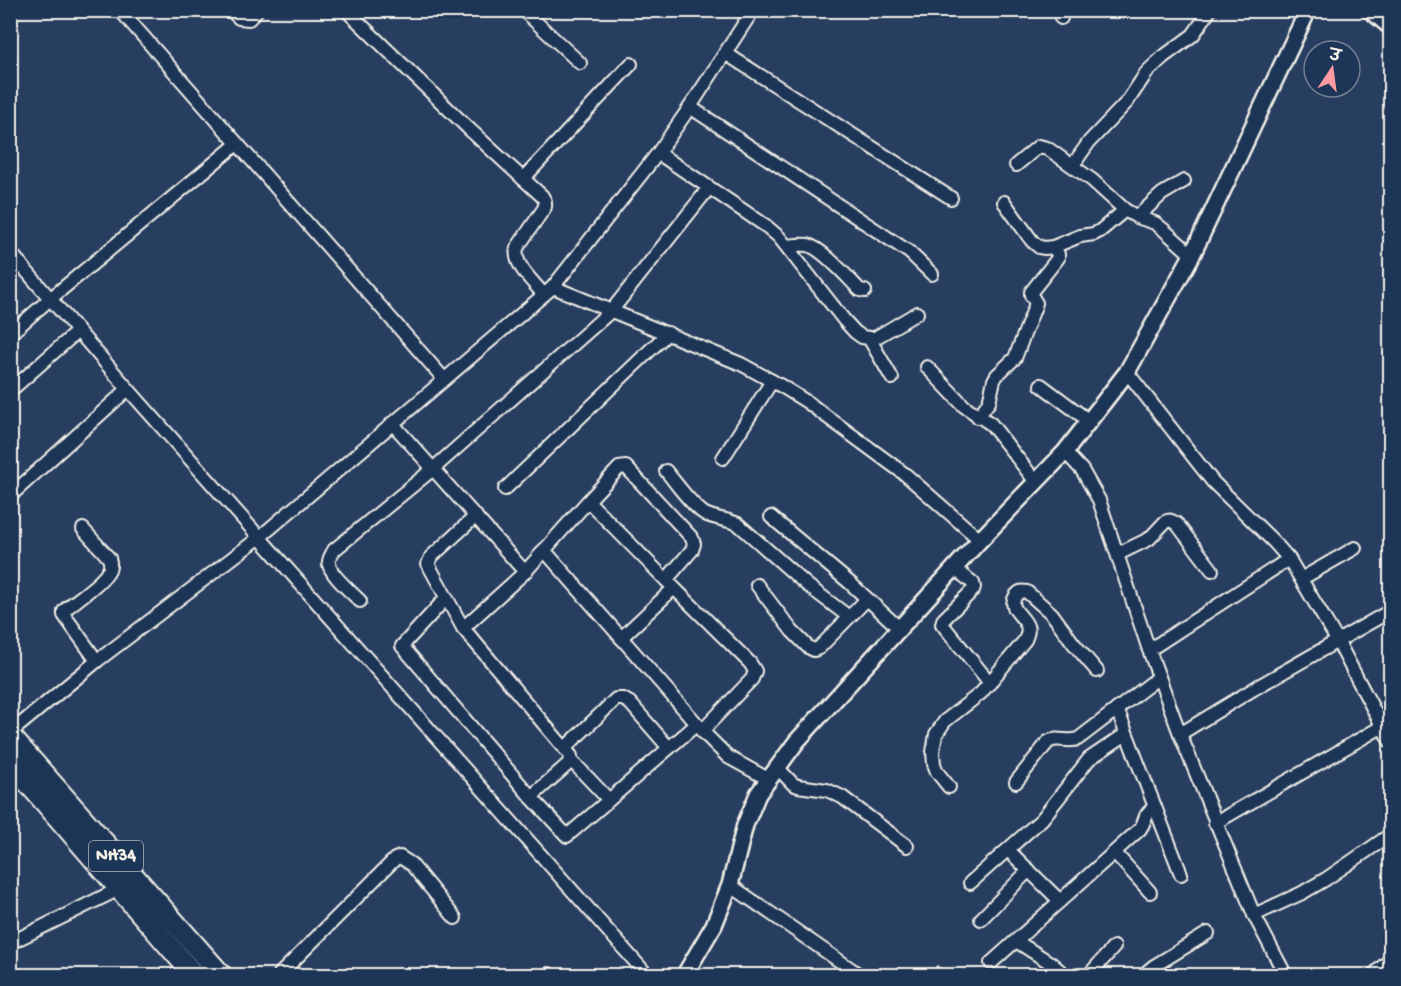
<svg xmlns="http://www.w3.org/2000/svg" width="1401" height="986" font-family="'Gochi Hand','Playpen Sans Deva',sans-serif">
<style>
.building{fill:#4e6087;stroke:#f4f1e8;stroke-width:1.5}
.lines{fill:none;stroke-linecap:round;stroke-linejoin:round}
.minor-casing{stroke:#f4f1e8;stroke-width:16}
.tertiary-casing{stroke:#f4f1e8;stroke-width:20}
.secondary-casing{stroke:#f4f1e8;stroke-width:21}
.trunk-casing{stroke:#f4f1e8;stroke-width:24}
.minor{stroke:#1d3557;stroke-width:12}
.tertiary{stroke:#1d3557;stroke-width:15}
.secondary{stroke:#1d3557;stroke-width:16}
.trunk{stroke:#1d3557;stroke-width:20}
.labels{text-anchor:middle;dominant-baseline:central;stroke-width:4.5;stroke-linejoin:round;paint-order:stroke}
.shield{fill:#1d3557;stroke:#b4b9bc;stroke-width:1.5}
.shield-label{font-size:18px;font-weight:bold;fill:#f4f1e8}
</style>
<rect width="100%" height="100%" fill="#273e61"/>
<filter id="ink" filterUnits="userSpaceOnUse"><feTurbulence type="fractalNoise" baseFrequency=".0167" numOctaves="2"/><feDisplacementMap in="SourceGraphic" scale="12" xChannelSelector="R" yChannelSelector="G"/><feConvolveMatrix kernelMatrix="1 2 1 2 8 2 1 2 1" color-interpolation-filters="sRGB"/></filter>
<g filter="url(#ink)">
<!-- building -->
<path class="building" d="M937,966L949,976H929Z"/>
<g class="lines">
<!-- minor casing -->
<g class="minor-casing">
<g id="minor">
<path d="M120,10L444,379"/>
<path d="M231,10L239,18L249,19L257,10"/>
<path d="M346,10L468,128L542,196L545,201V207L517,248C513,265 533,281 543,294"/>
<path d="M523,10L580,63"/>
<path d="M1061,18L1063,10"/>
<path d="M725,53L951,198"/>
<path d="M690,107L909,252L932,274"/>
<path d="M658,153L766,226L779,237L844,320L855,332L862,337L869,338H875L917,313"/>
<path d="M1016,165L1039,146L1047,148L1092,180L1125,210L1137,217L1155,223L1164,230L1192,255"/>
<path d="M1073,165L1089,142L1127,102L1147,72L1163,57L1193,35L1210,10"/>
<path d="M523,179L631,64"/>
<path d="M1004,202L1032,241L1039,247L1045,248L1053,247L1080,236L1094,234L1100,231L1125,210"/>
<path d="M1137,217L1162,194L1184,181"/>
<path d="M788,246C795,245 801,244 808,245C823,249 848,278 860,290L865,291"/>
<path d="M10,252L128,389L648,976"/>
<path d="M10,273L21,264"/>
<path d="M553,287L741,364L783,387L807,402L906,475L980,540"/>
<path d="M10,334L50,299L237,144"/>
<path d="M869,338L892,378"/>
<path d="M927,367L964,406L991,424L1036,482"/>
<path d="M1127,372L1213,482L1274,542L1289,559L1337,640L1390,741"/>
<path d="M1041,385L1089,421"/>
<path d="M10,391L78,331"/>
<path d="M978,417L989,402L994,380L997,375L1015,358L1035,306L1036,303L1031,295V292L1058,258V254L1053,247"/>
<path d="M392,423L525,572L463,628L571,756V760L567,765L531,797L402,646L446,598"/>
<path d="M1065,452L1082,470L1099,500L1149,650L1180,734L1254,915L1286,976"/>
<path d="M723,458L772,381"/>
<path d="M666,471C676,483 692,506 705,514C715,519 727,519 738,524L807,585L849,617"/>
<path d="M505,489L668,333"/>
<path d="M10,496L128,389"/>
<path d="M771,517L850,583L899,628"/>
<path d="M83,529L109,558C111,564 111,568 107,573C101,583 78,599 68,607L64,611V615L97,661"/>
<path d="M544,550L697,724"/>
<path d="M1118,554L1149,539L1165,522C1170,519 1172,521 1177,524L1212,570"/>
<path d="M954,568L973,583L974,587L973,590L943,620L942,624L990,683"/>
<path d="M525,572L588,501L666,580L692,550L694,544L692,538L626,467L619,468L588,501"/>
<path d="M1301,579L1355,548"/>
<path d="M666,580L750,663L755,671L752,679L702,731L728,757L768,779"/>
<path d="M757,585L792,631L808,647L814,650L819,648L867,599"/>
<path d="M360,601C353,594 329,573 329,564C328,559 332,554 334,550L433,469L612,310L709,188"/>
<path d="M463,628L428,564L431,557L476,516"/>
<path d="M621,638L674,588"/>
<path d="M1149,650L1289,559"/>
<path d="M1117,709L1181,874"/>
<path d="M10,733L97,661L260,537L553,287L658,153L690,107L753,10"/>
<path d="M1180,734L1257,687L1390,611"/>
<path d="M565,748L616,699H623L630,703L669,748L609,800L571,760"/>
<path d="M669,748L697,724L701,730"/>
<path d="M777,767L793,784L798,786L827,790L842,797L907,846"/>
<path d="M1016,782L1048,742C1057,736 1068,743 1078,739L1159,677"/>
<path d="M949,787L937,772L934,764L933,752L936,734L945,721L981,693L1025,640C1027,635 1029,631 1027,626C1024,616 1008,609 1015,597C1019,591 1021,591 1027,592L1052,614L1074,644L1097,671"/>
<path d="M531,797L567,836L609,800"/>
<path d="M1215,823L1390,722"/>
<path d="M1008,850L1060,901"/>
<path d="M1115,853L1150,892"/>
<path d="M970,883L1042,819L1089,759L1126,734"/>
<path d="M730,885L861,976"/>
<path d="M1254,915L1302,893L1326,879L1390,835"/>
<path d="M981,919L1029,870"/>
<path d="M1016,941L1052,964L1066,976"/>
<path d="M10,943L119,889L125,885"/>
<path d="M991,963L1140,829C1148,818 1141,817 1155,807"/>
<path d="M278,976L395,859L400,857L411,864L455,918"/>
<path d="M548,976L549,974"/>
<path d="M1088,976L1114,947"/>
<path d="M1142,976L1154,966L1208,933"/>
<path d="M1372,976L1390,960"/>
</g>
</g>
<!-- tertiary casing -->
<g class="tertiary-casing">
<path id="tertiary" d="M684,976L714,925L730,885L745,825L758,794L797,741L980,540L1065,452L1127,372L1192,255L1308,10"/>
</g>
<!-- secondary casing -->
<g class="secondary-casing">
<path id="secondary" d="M1371,10L1390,26"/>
</g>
<!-- trunk casing -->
<g class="trunk-casing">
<g id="trunk">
<path d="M10,736L222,976"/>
<path d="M10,762L195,976"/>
</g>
</g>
<!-- minor -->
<use href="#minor" class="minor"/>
<!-- tertiary -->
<use href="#tertiary" class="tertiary"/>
<!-- secondary -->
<use href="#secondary" class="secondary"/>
<!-- trunk -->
<use href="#trunk" class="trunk"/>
</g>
</g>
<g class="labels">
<!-- shield labels -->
<rect class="shield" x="89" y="841" width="54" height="30" rx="4.5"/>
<g class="shield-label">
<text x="116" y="856">NH34</text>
</g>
</g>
<!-- margin -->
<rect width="1401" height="986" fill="none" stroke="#1d3557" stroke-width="36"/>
<rect x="18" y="18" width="1365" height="950" fill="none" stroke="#f4f1e8" stroke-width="2" filter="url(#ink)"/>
<!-- north arrow -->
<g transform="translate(1332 69) rotate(13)"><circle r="28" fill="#1d3557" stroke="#738091" stroke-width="1.5"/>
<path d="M0-4.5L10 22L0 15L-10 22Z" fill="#ff9aa2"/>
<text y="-9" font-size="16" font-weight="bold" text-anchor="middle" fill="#f4f1e8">उ</text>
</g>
</svg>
